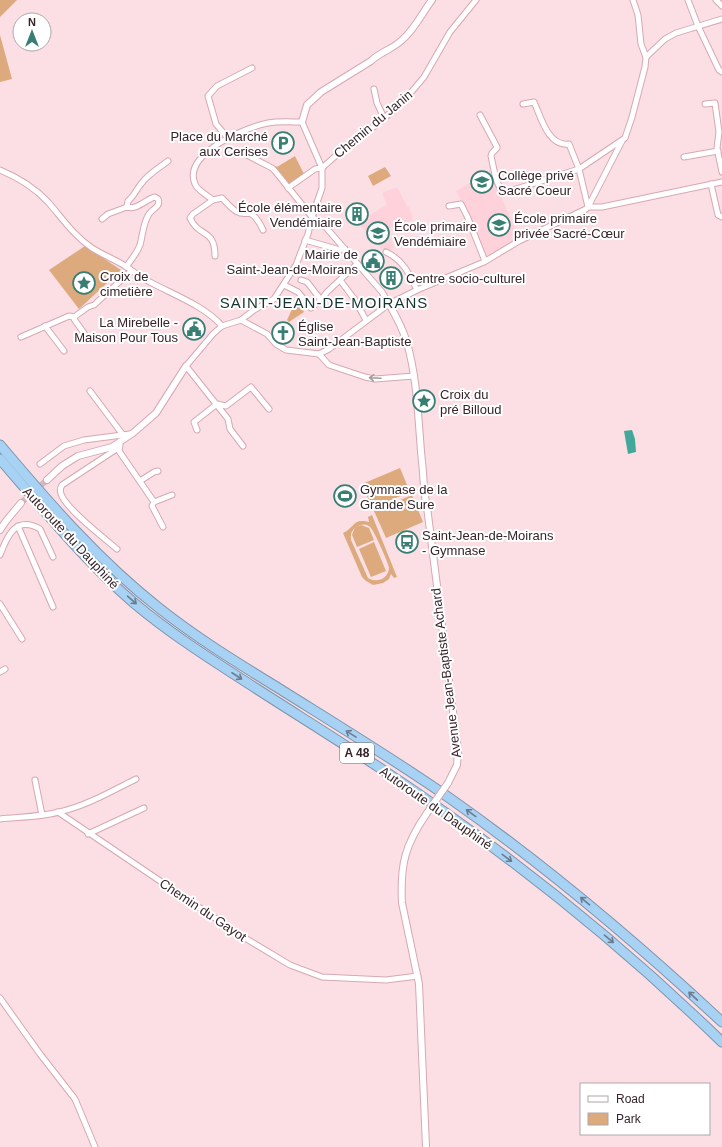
<svg xmlns="http://www.w3.org/2000/svg" width="722" height="1147" font-family="Helvetica,sans-serif">
<style>
.built{fill:#fed1db}
.green{fill:#ddaa7d;fill-rule:evenodd}
.water{fill:#42a99a}
.lines{fill:none;stroke-linecap:round;stroke-linejoin:round}
.tertiary-tunnel{stroke:#d4babf;stroke-width:6;stroke-dasharray:6 3;stroke-linecap:butt}
.minor-casing{stroke:#d6a8b3;stroke-width:7}
.tertiary-casing{stroke:#d6a8b3;stroke-width:8}
.motorway-casing{stroke:#7f95ac;stroke-width:11}
.minor{stroke:#fff;stroke-width:5}
.tertiary{stroke:#fff;stroke-width:6}
.motorway{stroke:#a7d2f3;stroke-width:9}
.tertiary-bridge-casing{stroke:#d6a8b3;stroke-width:8;stroke-linecap:butt}
.tertiary-bridge{stroke:#fff;stroke-width:6}
.oneway{stroke:#a59c9f}
.oneway2{stroke:#6e7b8e}
.labels{text-anchor:middle;dominant-baseline:central;stroke-width:4;stroke-linejoin:round;paint-order:stroke}
.shield{fill:#fff;stroke:#726669;stroke-width:1}
.shield-label{font-size:12px;font-weight:bold;fill:#362429}
.street-label{font-size:13px;fill:#362429;stroke:#fff}
.poi-label{font-size:13px;fill:#362429;stroke:#fff;text-anchor:start}
.quarter-label{font-size:15px;letter-spacing:1px;fill:#13342f;stroke:#fff}
</style>
<rect width="100%" height="100%" fill="#fcdfe5"/>
<!-- built -->
<g class="built">
<path d="M490,171L520,239L486,259L472,220L456,191Z"/>
<path d="M397,187L407,206L409,207L413,220L387,229L394,248L387,251L383,250L358,223L364,218L387,205L382,193Z"/>
</g>
<!-- green -->
<g class="green">
<path d="M0,0H17L0,17Z"/>
<path d="M0,35L12,79L0,82Z"/>
<path d="M295,156L304,174L288,185L275,167L276,166L277,167Z"/>
<path d="M385,167L391,176L373,186L368,176Z"/>
<path d="M85,246L121,270L79,309L49,270Z"/>
<path d="M298,304L304,312L289,322L287,320L293,307Z"/>
<path d="M400,468L410,492L372,508L362,484Z"/>
<path d="M412,495L423,522L386,538L374,511Z"/>
<path d="M372,515L397,577L394,578L391,574L389,579L383,583L373,585L366,581L362,577L343,533C355,528 352,518 369,522L368,517ZM360,525C364,524 368,524 371,528C374,531 389,564 389,568C388,580 376,583 368,578L351,540C350,532 353,528 360,525Z"/>
<path d="M361,525L369,528L374,540L357,547L352,535L355,527Z"/>
<path d="M374,542L386,571L371,577L359,549Z"/>
</g>
<!-- water -->
<path class="water" d="M632,430L635,439L636,452L628,454L624,431Z"/>
<g class="lines">
<!-- tertiary-tunnel -->
<path class="tertiary-tunnel" d="M21,503L47,480"/>
<!-- minor casing -->
<g class="minor-casing">
<g id="minor">
<path d="M688,0L698,26L719,70L722,72"/>
<path d="M716,0L722,6"/>
<path d="M646,57L665,39L676,33L722,19"/>
<path d="M374,89L377,103L384,118"/>
<path d="M705,104L715,103L719,132L717,148L722,172"/>
<path d="M480,115L497,147V148L492,153L491,156C494,168 495,184 504,193L579,169L569,144C548,147 541,117 534,102L523,104"/>
<path d="M227,137L216,124L208,96L217,86L252,68"/>
<path d="M239,151L272,168L275,171L312,217L323,224L382,292L389,304"/>
<path d="M684,157L718,151"/>
<path d="M0,170C17,177 35,188 48,202C62,218 74,236 92,248C103,255 116,260 127,267C134,272 141,278 150,282C172,294 205,306 222,326"/>
<path d="M711,184L718,215L722,217"/>
<path d="M288,188L315,169L322,168L340,152L376,125L403,102L424,77L450,32L476,0"/>
<path d="M213,200L222,198C231,207 236,216 250,213C257,217 260,223 263,230"/>
<path d="M449,206L461,204L467,216L485,261"/>
<path d="M588,207L579,169L625,138L632,117L645,67L646,57L641,44L638,15L633,0"/>
<path d="M588,207H602L722,182"/>
<path d="M102,219L108,214L127,207"/>
<path d="M305,240L340,250L345,249"/>
<path d="M386,252C403,260 409,273 417,290"/>
<path d="M215,256C215,228 199,238 190,218L193,214L213,200C208,196 197,190 195,184C182,154 246,127 268,123C279,121 291,122 302,122L322,168V188L312,217L308,234L296,265L274,299L254,310L241,320L222,326L213,334L186,366L228,419L230,429L243,446"/>
<path d="M126,267C131,260 137,253 140,245C143,234 143,223 149,214C153,208 161,207 158,199L155,197C146,199 136,211 127,207L128,201C134,196 136,190 141,184C148,174 159,168 168,161"/>
<path d="M301,280L307,282L321,300"/>
<path d="M340,280L355,300L366,320"/>
<path d="M284,285L298,292L311,308L321,300L327,292L357,264"/>
<path d="M74,317V319L84,333"/>
<path d="M241,320L267,334L276,344L286,350L319,354"/>
<path d="M45,326L64,351"/>
<path d="M21,337L69,316L74,317L88,307L94,305L131,271"/>
<path d="M319,354L329,349L389,304L417,290L484,262L519,241L586,209L588,207L622,141"/>
<path d="M319,354L329,365L365,377L375,379L414,376"/>
<path d="M90,391L123,435"/>
<path d="M197,430L194,422L217,404L226,406L251,387L269,409"/>
<path d="M120,445L119,451L154,502L172,495"/>
<path d="M40,464L64,446L84,440L130,434"/>
<path d="M140,481L154,472L158,471"/>
<path d="M154,502L152,506L163,527"/>
<path d="M18,526L53,607"/>
<path d="M117,549C104,538 66,509 61,494C60,491 60,488 62,485L115,450L120,442"/>
<path d="M0,555C7,536 16,515 40,529L53,557"/>
<path d="M0,604L22,639"/>
<path d="M0,672L5,669"/>
<path d="M35,780L42,815"/>
<path d="M58,812L240,935L290,965L322,977L386,980L418,976"/>
<path d="M0,819C19,817 40,817 59,812C86,806 112,791 136,779"/>
<path d="M88,834L144,808"/>
<path d="M0,998L40,1054L75,1099L95,1147"/>
</g>
</g>
<!-- tertiary casing -->
<g class="tertiary-casing">
<g id="tertiary">
<path d="M302,122L307,105L321,92L371,61C380,52 393,49 402,40C415,29 422,13 432,0"/>
<path d="M389,304C396,316 403,329 407,343C418,381 418,422 422,462C424,477 423,492 427,507L458,751L457,765L448,783"/>
<path d="M47,480L62,466L78,456L112,447L133,433L156,413L186,366"/>
<path d="M0,530L6,521L21,503"/>
<path d="M426,1147L419,984L402,903C400,864 405,845 427,813"/>
</g>
</g>
<!-- motorway casing -->
<g class="motorway-casing">
<g id="motorway">
<path d="M0,445C49,503 99,561 159,608C198,639 241,665 283,691C339,726 395,760 448,797C545,865 635,941 722,1022"/>
<path d="M0,459C43,509 84,560 134,603C172,635 215,662 257,689C299,716 341,742 383,770C504,850 618,941 722,1042"/>
</g>
</g>
<!-- minor -->
<use href="#minor" class="minor"/>
<!-- tertiary -->
<use href="#tertiary" class="tertiary"/>
<!-- motorway -->
<use href="#motorway" class="motorway"/>
<!-- tertiary-bridge casing -->
<g class="tertiary-bridge-casing">
<path id="tertiary-bridge" d="M427,813L448,783"/>
</g>
<!-- tertiary-bridge -->
<use href="#tertiary-bridge" class="tertiary-bridge"/>
</g>
<!-- one-way arrows -->
<defs><path id="oneway-shaft" d="M-6 0H5M1.5-3L5.5 0L1.5 3" fill="none" stroke-width="1.6" stroke-linecap="round" stroke-linejoin="round"/></defs>
<use class="oneway" href="#oneway-shaft" transform="translate(375 378) rotate(-177)"/>
<g class="oneway2">
<use href="#oneway-shaft" transform="translate(132 600) rotate(41)"/>
<use href="#oneway-shaft" transform="translate(237 676) rotate(33)"/>
<use href="#oneway-shaft" transform="translate(351 734) rotate(-148)"/>
<use href="#oneway-shaft" transform="translate(471 813) rotate(-144)"/>
<use href="#oneway-shaft" transform="translate(507 858) rotate(37)"/>
<use href="#oneway-shaft" transform="translate(585 901) rotate(-140)"/>
<use href="#oneway-shaft" transform="translate(609 939) rotate(40)"/>
<use href="#oneway-shaft" transform="translate(693 996) rotate(-137)"/>
</g>
<!-- icons -->
<defs>
<g id="parking-ring" transform="scale(1.15)"><circle r="9.5" fill="#fff" stroke="#387e73" stroke-width="1.5"/><path d="M-3.5-5.5H1a3.5 3.5 0 0 1 0 7H-1V5.5H-3.5ZM-1-3.4V-.6H.8a1.4 1.4 0 0 0 0-2.8Z" fill="#387e73"/></g>
<g id="school-ring" transform="scale(1.15)"><circle r="9.5" fill="#fff" stroke="#387e73" stroke-width="1.5"/><path d="M0-5L7-2L0 1L-7-2ZM-4 1L0 2.5L4 1V4Q0 6-4 4Z" fill="#387e73"/></g>
<g id="building-ring" transform="scale(1.15)"><circle r="9.5" fill="#fff" stroke="#387e73" stroke-width="1.5"/><path d="M-4-6H4V6H1V3H-1V6H-4ZM-2.5-4.3h1.7v1.8h-1.7ZM.8-4.3h1.7v1.8H.8ZM-2.5-1h1.7V.8h-1.7ZM.8-1h1.7V.8H.8Z" fill="#387e73"/></g>
<g id="civic-ring" transform="scale(1.15)"><circle r="9.5" fill="#fff" stroke="#387e73" stroke-width="1.5"/><path d="M-.6-6.5H3V-4.5H.6V-3L4-1V1h2V6H-6V1h2V-1L-.6-3ZM-1.2 2.5V6h2.4V2.5Z" fill="#387e73"/></g>
<g id="sight-ring" transform="scale(1.15)"><circle r="9.5" fill="#fff" stroke="#387e73" stroke-width="1.5"/><path d="M0-6L1.8-2.2L6-1.7L2.9 1.2L3.7 5.4L0 3.3L-3.7 5.4L-2.9 1.2L-6-1.7L-1.8-2.2Z" fill="#387e73"/></g>
<g id="church-ring" transform="scale(1.15)"><circle r="9.5" fill="#fff" stroke="#387e73" stroke-width="1.5"/><path d="M-1.2-6h2.4v3.5h3.3v2.4h-3.3V6h-2.4V-.1h-3.3v-2.4h3.3Z" fill="#387e73"/></g>
<g id="stadium-ring" transform="scale(1.15)"><circle r="9.5" fill="#fff" stroke="#387e73" stroke-width="1.5"/><path d="M0-5a6.5 5 0 1 0 0 10a6.5 5 0 1 0 0-10ZM-3.5-1.8h7v3.6h-7Z" fill="#387e73"/></g>
<g id="bus-ring" transform="scale(1.15)"><circle r="9.5" fill="#fff" stroke="#387e73" stroke-width="1.5"/><path d="M-5-6H5V4H4V6H2V4H-2V6H-4V4H-5ZM-3.5-4V0h7V-4ZM-3.5 1.2v1.5H-2V1.2ZM2 1.2v1.5H3.5V1.2Z" fill="#387e73"/></g>
</defs>
<g fill-rule="evenodd">
<use href="#parking-ring" x="283" y="143"/>
<use href="#school-ring" x="482" y="182"/>
<use href="#building-ring" x="357" y="214"/>
<use href="#school-ring" x="499" y="225"/>
<use href="#school-ring" x="378" y="233"/>
<use href="#civic-ring" x="373" y="261"/>
<use href="#building-ring" x="391" y="278"/>
<use href="#sight-ring" x="84" y="283"/>
<use href="#civic-ring" x="194" y="329"/>
<use href="#church-ring" x="283" y="333"/>
<use href="#sight-ring" x="424" y="401"/>
<use href="#stadium-ring" x="345" y="496"/>
<use href="#bus-ring" x="407" y="542"/>
</g>
<g class="labels">
<!-- shield labels -->
<rect class="shield" x="340" y="743" width="34" height="20" rx="3"/>
<g class="shield-label">
<text x="357" y="753">A 48</text>
</g>
<!-- street labels -->
<g class="street-label">
<text transform="translate(373 124) rotate(-40)">Chemin du Janin</text>
<text transform="translate(71 538) rotate(47)">Autoroute du Dauphiné</text>
<text transform="translate(446 673) rotate(-97)">Avenue Jean-Baptiste Achard</text>
<text transform="translate(436 808) rotate(35)">Autoroute du Dauphiné</text>
<text transform="translate(203 910) rotate(34)">Chemin du Gayot</text>
</g>
<!-- poi labels -->
<g class="poi-label">
<text x="268" y="136" text-anchor="end">Place du Marché<tspan x="268" dy="15">aux Cerises</tspan></text>
<text x="498" y="175">Collège privé<tspan x="498" dy="15">Sacré Coeur</tspan></text>
<text x="342" y="207" text-anchor="end">École élémentaire<tspan x="342" dy="15">Vendémiaire</tspan></text>
<text x="514" y="218">École primaire<tspan x="514" dy="15">privée Sacré-Cœur</tspan></text>
<text x="394" y="226">École primaire<tspan x="394" dy="15">Vendémiaire</tspan></text>
<text x="358" y="254" text-anchor="end">Mairie de<tspan x="358" dy="15">Saint-Jean-de-Moirans</tspan></text>
<text x="100" y="276">Croix de<tspan x="100" dy="15">cimetière</tspan></text>
<text x="406" y="278">Centre socio-culturel</text>
<text x="178" y="322" text-anchor="end">La Mirebelle -<tspan x="178" dy="15">Maison Pour Tous</tspan></text>
<text x="298" y="326">Église<tspan x="298" dy="15">Saint-Jean-Baptiste</tspan></text>
<text x="440" y="394">Croix du<tspan x="440" dy="15">pré Billoud</tspan></text>
<text x="360" y="489">Gymnase de la<tspan x="360" dy="15">Grande Sure</tspan></text>
<text x="422" y="535">Saint-Jean-de-Moirans<tspan x="422" dy="15">- Gymnase</tspan></text>
</g>
<!-- quarter labels -->
<g class="quarter-label">
<text x="324" y="302">SAINT-JEAN-DE-MOIRANS</text>
</g>
</g>
<!-- legend -->
<rect x="580" y="1083" width="130" height="52" fill="#ffffff" stroke="#afa7a9"/>
<rect x="588" y="1096" width="20" height="6" fill="#ffffff" stroke="#afa7a9"/>
<text x="616" y="1103" font-size="12" fill="#362429">Road</text>
<rect x="588" y="1113" width="20" height="12" fill="#ddaa7d" stroke="#afa7a9"/>
<text x="616" y="1123" font-size="12" fill="#362429">Park</text>
<!-- north arrow -->
<g transform="translate(32 32)"><circle r="19" fill="#ffffff" stroke="#afa7a9"/>
<path d="M0-3L7 15L0 10L-7 15Z" fill="#387e73"/>
<text y="-6" font-size="11" font-weight="bold" text-anchor="middle" fill="#362429">N</text>
</g>
</svg>
